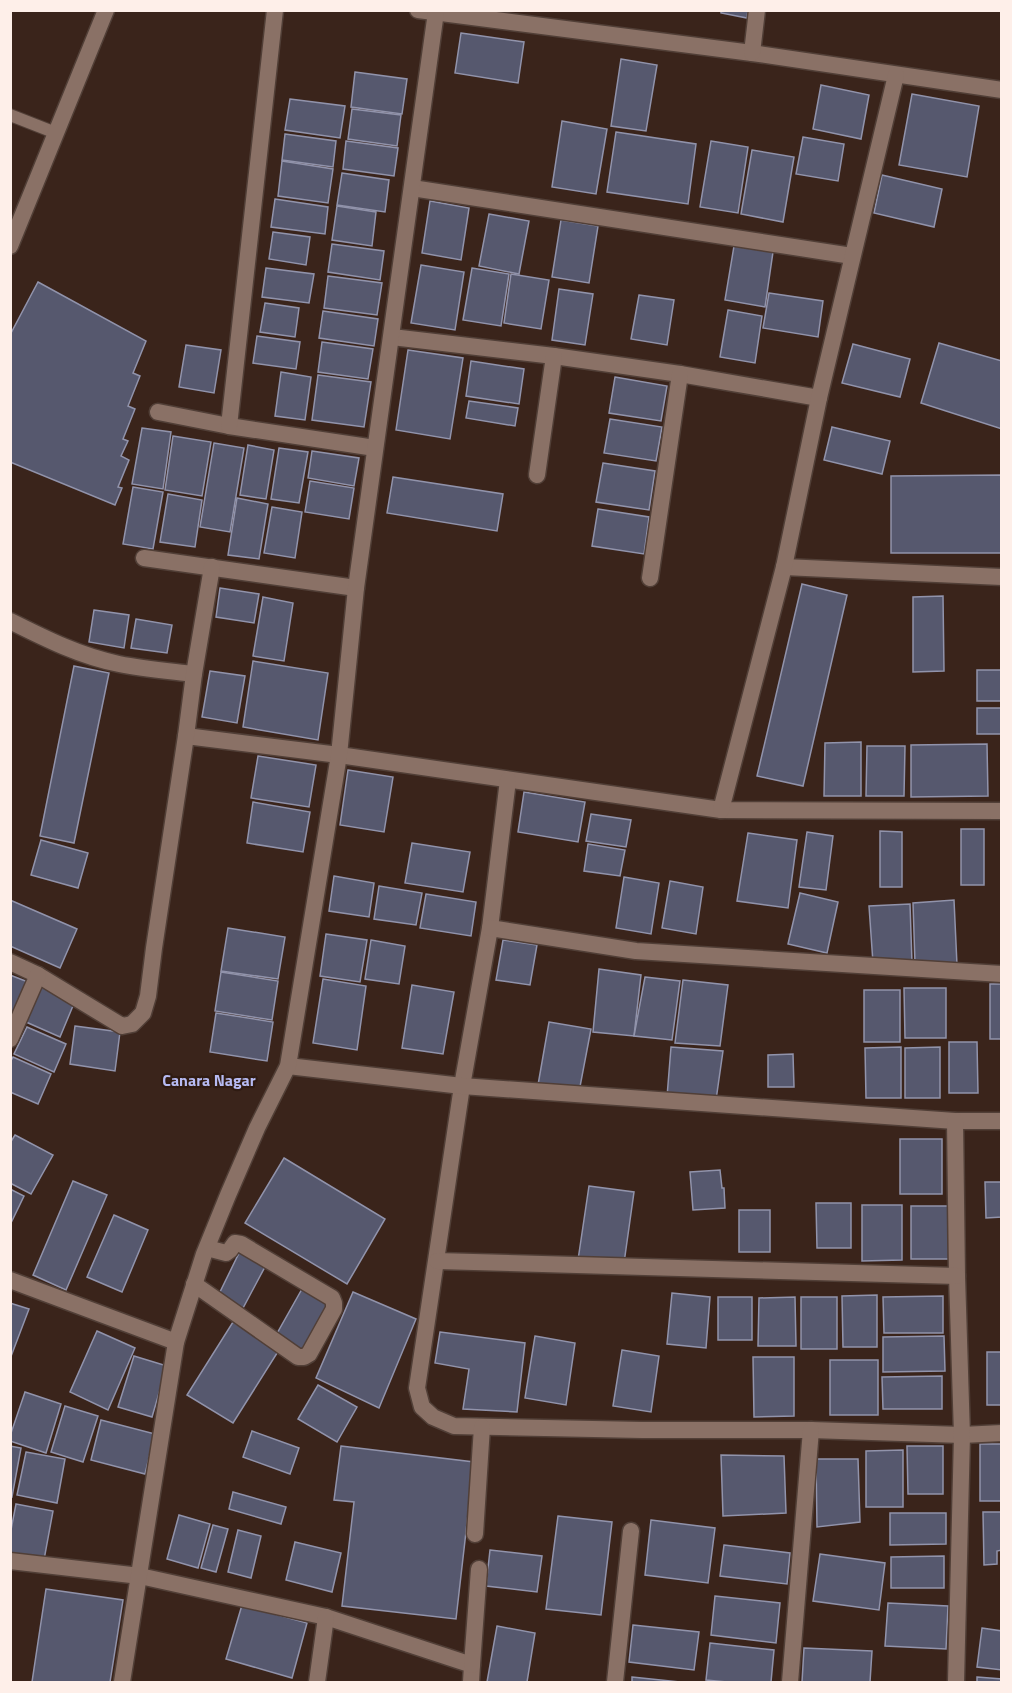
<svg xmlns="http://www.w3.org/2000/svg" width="1012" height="1693" font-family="'Titillium Web',sans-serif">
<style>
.building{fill:#56586e;stroke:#9193ab;stroke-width:1.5}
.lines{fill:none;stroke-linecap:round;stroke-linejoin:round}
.service-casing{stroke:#513f37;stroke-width:14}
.minor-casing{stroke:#513f37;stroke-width:19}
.service{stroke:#8a7166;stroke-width:12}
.minor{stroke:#8a7166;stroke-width:16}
.labels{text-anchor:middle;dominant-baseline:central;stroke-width:4.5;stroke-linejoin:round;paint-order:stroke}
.neighbourhood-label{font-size:16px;font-weight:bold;fill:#b7bbf3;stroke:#2f1b12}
</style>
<rect width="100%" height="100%" fill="#3a241b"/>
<!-- building -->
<g class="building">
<path d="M721,10H748L747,18L721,13Z"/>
<path d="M461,33L524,42L518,83L455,73Z"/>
<path d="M621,59L657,65L646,131L611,126Z"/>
<path d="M355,72L407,79L402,114L351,107Z"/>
<path d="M821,85L869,95L861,139L813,129Z"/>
<path d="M912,94L979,106L967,177L899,165Z"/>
<path d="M290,99L345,106L340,138L285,130Z"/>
<path d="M352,109L401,115L397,146L348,139Z"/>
<path d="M562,121L607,129L596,194L552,187Z"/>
<path d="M616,132L696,144L688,204L607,192Z"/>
<path d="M285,134L336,141L333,167L282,160Z"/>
<path d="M803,137L844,144L838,181L796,174Z"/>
<path d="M346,141L398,148L394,176L343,169Z"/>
<path d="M711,141L748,147L738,213L700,207Z"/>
<path d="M752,150L794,157L783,222L741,214Z"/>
<path d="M282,161L333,169L328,203L278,196Z"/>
<path d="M342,173L389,180L385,212L337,205Z"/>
<path d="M882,175L942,189L934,227L874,213Z"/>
<path d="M275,199L328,207L325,234L271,227Z"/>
<path d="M430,201L469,208L461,260L422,253Z"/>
<path d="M337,206L376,212L372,246L332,240Z"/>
<path d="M489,214L529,221L519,274L479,266Z"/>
<path d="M561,220L598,226L589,283L552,277Z"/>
<path d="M273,232L310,237L306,265L269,259Z"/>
<path d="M332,244L384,251L380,280L328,272Z"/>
<path d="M734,246L773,252L765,307L725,300Z"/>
<path d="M421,265L464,272L455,330L411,323Z"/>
<path d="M266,268L314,274L309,303L262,297Z"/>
<path d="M472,268L509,274L501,326L463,320Z"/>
<path d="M511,274L549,280L541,329L504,323Z"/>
<path d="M328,276L382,283L377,315L324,308Z"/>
<path d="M38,282L146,341L133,373L140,376L128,406L135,409L123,439L128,441L121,456L129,460L118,487L122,488L115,505L10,462V335Z"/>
<path d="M559,289L593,294L585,345L552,340Z"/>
<path d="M769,293L823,301L818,337L763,328Z"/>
<path d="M639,295L674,300L667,345L631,339Z"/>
<path d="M265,303L299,308L295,337L260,332Z"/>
<path d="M728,310L762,316L755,363L720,357Z"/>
<path d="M323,311L378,319L374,346L319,338Z"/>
<path d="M257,336L300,342L296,369L253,363Z"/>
<path d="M322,342L373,349L368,379L318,372Z"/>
<path d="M939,343L1002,361V429L921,403Z"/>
<path d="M853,344L910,359L900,397L842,383Z"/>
<path d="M186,345L221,350L214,393L179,387Z"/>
<path d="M408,350L463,358L450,439L396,430Z"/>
<path d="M471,361L524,369L519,404L466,396Z"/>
<path d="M281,372L311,377L305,420L275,416Z"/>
<path d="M318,375L371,382L364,427L312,420Z"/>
<path d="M615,377L667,386L661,421L609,413Z"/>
<path d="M469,401L518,408L515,426L466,418Z"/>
<path d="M610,419L662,427L656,461L604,453Z"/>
<path d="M832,427L890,441L882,474L824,460Z"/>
<path d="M142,428L171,432L163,489L132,484Z"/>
<path d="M173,436L211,442L202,496L165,490Z"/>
<path d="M214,443L244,448L230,532L200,527Z"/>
<path d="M248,445L274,450L266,499L240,495Z"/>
<path d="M279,448L308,452L299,503L271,499Z"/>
<path d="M312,451L359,458L354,486L308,478Z"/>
<path d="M603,463L655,471L649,510L596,502Z"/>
<path d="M1002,475V553H891V476Z"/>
<path d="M393,477L503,494L497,531L387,513Z"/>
<path d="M310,481L354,488L349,519L305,512Z"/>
<path d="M133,487L163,492L153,549L123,544Z"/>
<path d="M168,494L202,500L195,547L160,542Z"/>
<path d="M237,498L268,504L259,559L228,555Z"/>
<path d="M272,507L302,512L295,558L264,553Z"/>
<path d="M598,509L649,517L644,554L592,546Z"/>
<path d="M802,584L847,595L803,786L757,776Z"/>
<path d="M220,588L259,594L254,623L216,617Z"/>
<path d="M943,596L944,671L913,672V597Z"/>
<path d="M263,597L293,603L284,661L253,656Z"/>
<path d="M94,610L129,615L124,648L89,642Z"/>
<path d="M136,619L172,625L167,653L131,648Z"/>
<path d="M253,661L328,673L318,740L243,727Z"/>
<path d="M74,666L109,673L74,843L40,836Z"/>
<rect x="977" y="670" width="25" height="31"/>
<path d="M210,671L245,676L237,723L202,717Z"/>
<rect x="977" y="708" width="25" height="26"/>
<path d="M861,742V796H824L825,743Z"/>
<path d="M987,744L988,796L911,797V745Z"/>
<path d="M867,746H905L904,796H866Z"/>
<path d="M258,756L316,765L309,807L251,798Z"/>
<path d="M348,770L393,777L384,832L340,825Z"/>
<path d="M524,792L585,802L578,842L518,832Z"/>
<path d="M253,802L310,812L303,852L247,843Z"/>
<path d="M591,814L631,820L626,847L586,841Z"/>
<rect x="961" y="829" width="23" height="56"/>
<path d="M880,831L902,832V887H880Z"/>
<path d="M807,832L833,836L826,890L799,887Z"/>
<path d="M748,833L797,840L788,908L737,901Z"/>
<path d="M41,840L88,853L78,888L31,875Z"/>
<path d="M412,843L470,852L463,892L405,883Z"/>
<path d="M588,844L625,850L620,876L584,871Z"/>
<path d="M334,876L374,883L369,917L329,911Z"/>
<path d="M624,877L659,883L651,934L616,928Z"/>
<path d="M670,881L703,887L696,934L662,928Z"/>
<path d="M379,886L422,893L416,925L374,919Z"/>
<path d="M800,893L838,902L827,953L788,944Z"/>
<path d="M426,894L476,902L471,936L420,928Z"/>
<path d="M10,900L77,929L60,968L10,946Z"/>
<path d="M954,900L957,965L915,963L913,903Z"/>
<path d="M910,904L912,963H873L869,906Z"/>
<path d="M228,928L285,937L278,979L221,971Z"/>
<path d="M326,934L367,940L360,982L320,976Z"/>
<path d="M371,940L405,946L399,984L365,979Z"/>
<path d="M503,940L537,945L530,985L496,980Z"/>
<path d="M599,969L641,975L634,1036L593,1032Z"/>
<path d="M221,972L278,981L272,1020L215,1011Z"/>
<path d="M10,975L28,982L15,1014L10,1012Z"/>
<path d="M645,977L680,981L672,1040L634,1036Z"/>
<path d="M323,979L366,986L357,1050L313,1043Z"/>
<path d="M683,980L728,985L720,1046L675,1043Z"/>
<rect x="990" y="984" width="12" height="55"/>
<path d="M412,985L454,992L443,1054L402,1048Z"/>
<path d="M41,987L75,1001L60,1037L26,1022Z"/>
<path d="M904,988H946V1038H905Z"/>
<rect x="864" y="990" width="36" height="52"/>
<path d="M216,1013L273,1022L267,1061L210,1052Z"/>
<path d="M549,1022L591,1029L579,1092L538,1085Z"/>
<path d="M75,1026L120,1032L115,1071L70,1064Z"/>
<path d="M27,1027L66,1044L54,1072L14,1054Z"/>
<path d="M949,1042H977L978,1093H949Z"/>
<path d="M671,1047L723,1051L716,1100L667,1097Z"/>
<path d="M901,1047V1098H866L865,1048Z"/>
<path d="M940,1047V1098H905V1048Z"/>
<path d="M793,1054L794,1087H768V1055Z"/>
<path d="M13,1057L51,1074L38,1104L10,1092V1062Z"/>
<path d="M15,1135L53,1155L31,1194L10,1183V1143Z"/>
<rect x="900" y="1139" width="42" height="55"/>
<path d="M284,1158L385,1219L347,1284L245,1223Z"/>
<path d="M720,1170L722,1188H724L725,1208L693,1210L690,1172Z"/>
<path d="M73,1181L107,1195L66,1290L33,1275Z"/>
<path d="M985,1182H1002V1217L986,1218Z"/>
<path d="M589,1186L634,1192L624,1263L578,1260Z"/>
<path d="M10,1189L24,1196L10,1225Z"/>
<path d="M816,1203H851V1248H817Z"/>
<path d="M862,1205H902V1260L862,1261Z"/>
<rect x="911" y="1206" width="38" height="53"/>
<rect x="739" y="1210" width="31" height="42"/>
<path d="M114,1215L148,1230L122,1292L87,1277Z"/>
<path d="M240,1251L266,1265L242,1310L218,1296Z"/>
<path d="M302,1289L329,1305L302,1351L275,1337Z"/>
<path d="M353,1292L416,1319L379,1408L316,1378Z"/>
<path d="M672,1293L710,1297L706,1348L667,1344Z"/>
<path d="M877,1295V1347H843L842,1296Z"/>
<path d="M943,1296V1333H884L883,1297Z"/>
<rect x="718" y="1297" width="34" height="43"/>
<path d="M795,1297L796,1346H758L759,1298Z"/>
<rect x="801" y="1297" width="36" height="52"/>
<path d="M10,1303L29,1309L10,1359Z"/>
<path d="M233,1322L279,1350L233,1423L187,1395Z"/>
<path d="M97,1331L135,1348L108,1410L70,1392Z"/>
<path d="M440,1332L525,1343L517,1412L463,1409L469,1369L435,1363Z"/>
<path d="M535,1336L575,1343L566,1405L525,1398Z"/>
<path d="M944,1336L945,1371L883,1372V1337Z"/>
<path d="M622,1350L659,1356L651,1412L613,1406Z"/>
<rect x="987" y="1352" width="15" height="53"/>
<path d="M134,1356L167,1366L152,1417L118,1407Z"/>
<path d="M753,1357H794V1416L754,1417Z"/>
<rect x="830" y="1360" width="48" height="55"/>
<path d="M942,1376V1409H883L882,1377Z"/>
<path d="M318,1385L357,1407L337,1442L298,1419Z"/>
<path d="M25,1392L61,1404L46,1453L10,1441V1436Z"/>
<path d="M65,1406L98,1416L83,1462L51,1452Z"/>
<path d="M101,1420L155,1434L145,1474L91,1460Z"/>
<path d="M252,1431L299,1448L290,1474L243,1457Z"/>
<rect x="980" y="1444" width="22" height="57"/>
<path d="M10,1446L21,1448L12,1497L10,1496Z"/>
<path d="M341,1446L474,1462L456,1619L342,1606L354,1502L334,1500Z"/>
<path d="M907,1446H943V1494H908Z"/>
<path d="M903,1450V1507H866V1451Z"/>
<path d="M26,1452L65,1459L57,1503L17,1495Z"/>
<path d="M721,1455L784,1456L786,1513L723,1516Z"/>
<path d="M816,1459H858L860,1522L817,1527Z"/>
<path d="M233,1492L286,1507L281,1524L229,1509Z"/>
<path d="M16,1504L53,1511L44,1560L10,1554V1535Z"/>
<path d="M983,1512H1002V1550L997,1551V1564L984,1565Z"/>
<path d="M890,1513H946V1544L890,1545Z"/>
<path d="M179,1515L210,1524L198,1568L167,1559Z"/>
<path d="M558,1516L612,1522L601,1615L546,1609Z"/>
<path d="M651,1520L715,1528L708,1583L645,1575Z"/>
<path d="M213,1525L228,1529L216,1572L201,1568Z"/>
<path d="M238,1530L261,1536L251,1578L228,1572Z"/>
<path d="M295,1542L341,1553L332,1592L286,1580Z"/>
<path d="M724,1545L790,1553L787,1584L720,1576Z"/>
<path d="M490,1550L542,1556L537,1592L486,1586Z"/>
<path d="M820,1554L885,1563L879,1610L813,1601Z"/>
<path d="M944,1556V1588H891V1557Z"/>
<path d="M46,1589L123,1600L110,1682H32Z"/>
<path d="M715,1596L780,1603L776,1643L711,1635Z"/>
<path d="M888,1603L948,1606L946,1649L885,1646Z"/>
<path d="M242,1605L307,1623L292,1678L226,1659Z"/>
<path d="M633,1625L699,1632L694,1670L629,1662Z"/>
<path d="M497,1626L535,1633L527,1682H487Z"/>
<path d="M982,1628L1002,1631V1670L977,1667Z"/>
<path d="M710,1643L774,1650L771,1682H727L706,1680Z"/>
<path d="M804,1648L872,1651L870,1682H802Z"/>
<path d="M632,1677L680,1682H632Z"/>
<path d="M977,1677L1002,1679V1682H977Z"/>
</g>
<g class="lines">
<!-- service casing -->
<g class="service-casing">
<path id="service" d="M10,115L56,133"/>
</g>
<!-- minor casing -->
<g class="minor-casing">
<g id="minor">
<path d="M418,10L752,53L1002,90"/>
<path d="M752,53L757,10"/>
<path d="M412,188L852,256"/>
<path d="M10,246L106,10"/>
<path d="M392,337L554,356L680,374L819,398"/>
<path d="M158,412L229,426L375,448"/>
<path d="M229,426L275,10"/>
<path d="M537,475L554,356"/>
<path d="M144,558L356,588"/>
<path d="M784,567L1002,577"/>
<path d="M650,578L680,374"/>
<path d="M10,621C46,639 80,656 119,664C144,669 169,671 194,674"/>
<path d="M186,736L339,755L721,810L1002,811"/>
<path d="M508,780L490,928L462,1086L417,1388L422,1407L433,1417L454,1426L642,1430H811L962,1435L1002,1433"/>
<path d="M721,810L784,567L819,398L896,75"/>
<path d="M490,928L636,951L1002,974"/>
<path d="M10,962L38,975L122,1026L132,1024L143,1013L148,996L154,948L186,736L194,674L212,567"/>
<path d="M10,1039L38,975"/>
<path d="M288,1066L462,1086L955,1121H1002"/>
<path d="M955,1121L957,1276L962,1435L956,1682"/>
<path d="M437,1261L957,1276"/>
<path d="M10,1280L176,1342"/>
<path d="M194,1284L298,1357H304L309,1354L334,1309V1303L332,1298L241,1244L235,1243L230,1250L226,1253L207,1248"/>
<path d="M475,1534L482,1427"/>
<path d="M10,1561L140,1576L326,1617L472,1665L471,1682"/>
<path d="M472,1665L479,1569"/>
<path d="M122,1682L176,1342L204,1254L228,1195L257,1128L288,1066L339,755L356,588L436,12"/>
<path d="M317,1682L326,1617"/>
<path d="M615,1682L631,1531"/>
<path d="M790,1682L811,1430"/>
</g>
</g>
<!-- service -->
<use href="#service" class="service"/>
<!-- minor -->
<use href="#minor" class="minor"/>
</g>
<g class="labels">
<!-- neighbourhood labels -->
<g class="neighbourhood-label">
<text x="209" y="1080">Canara Nagar</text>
</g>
</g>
<!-- border -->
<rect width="1012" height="1693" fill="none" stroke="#feefe9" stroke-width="24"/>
</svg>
